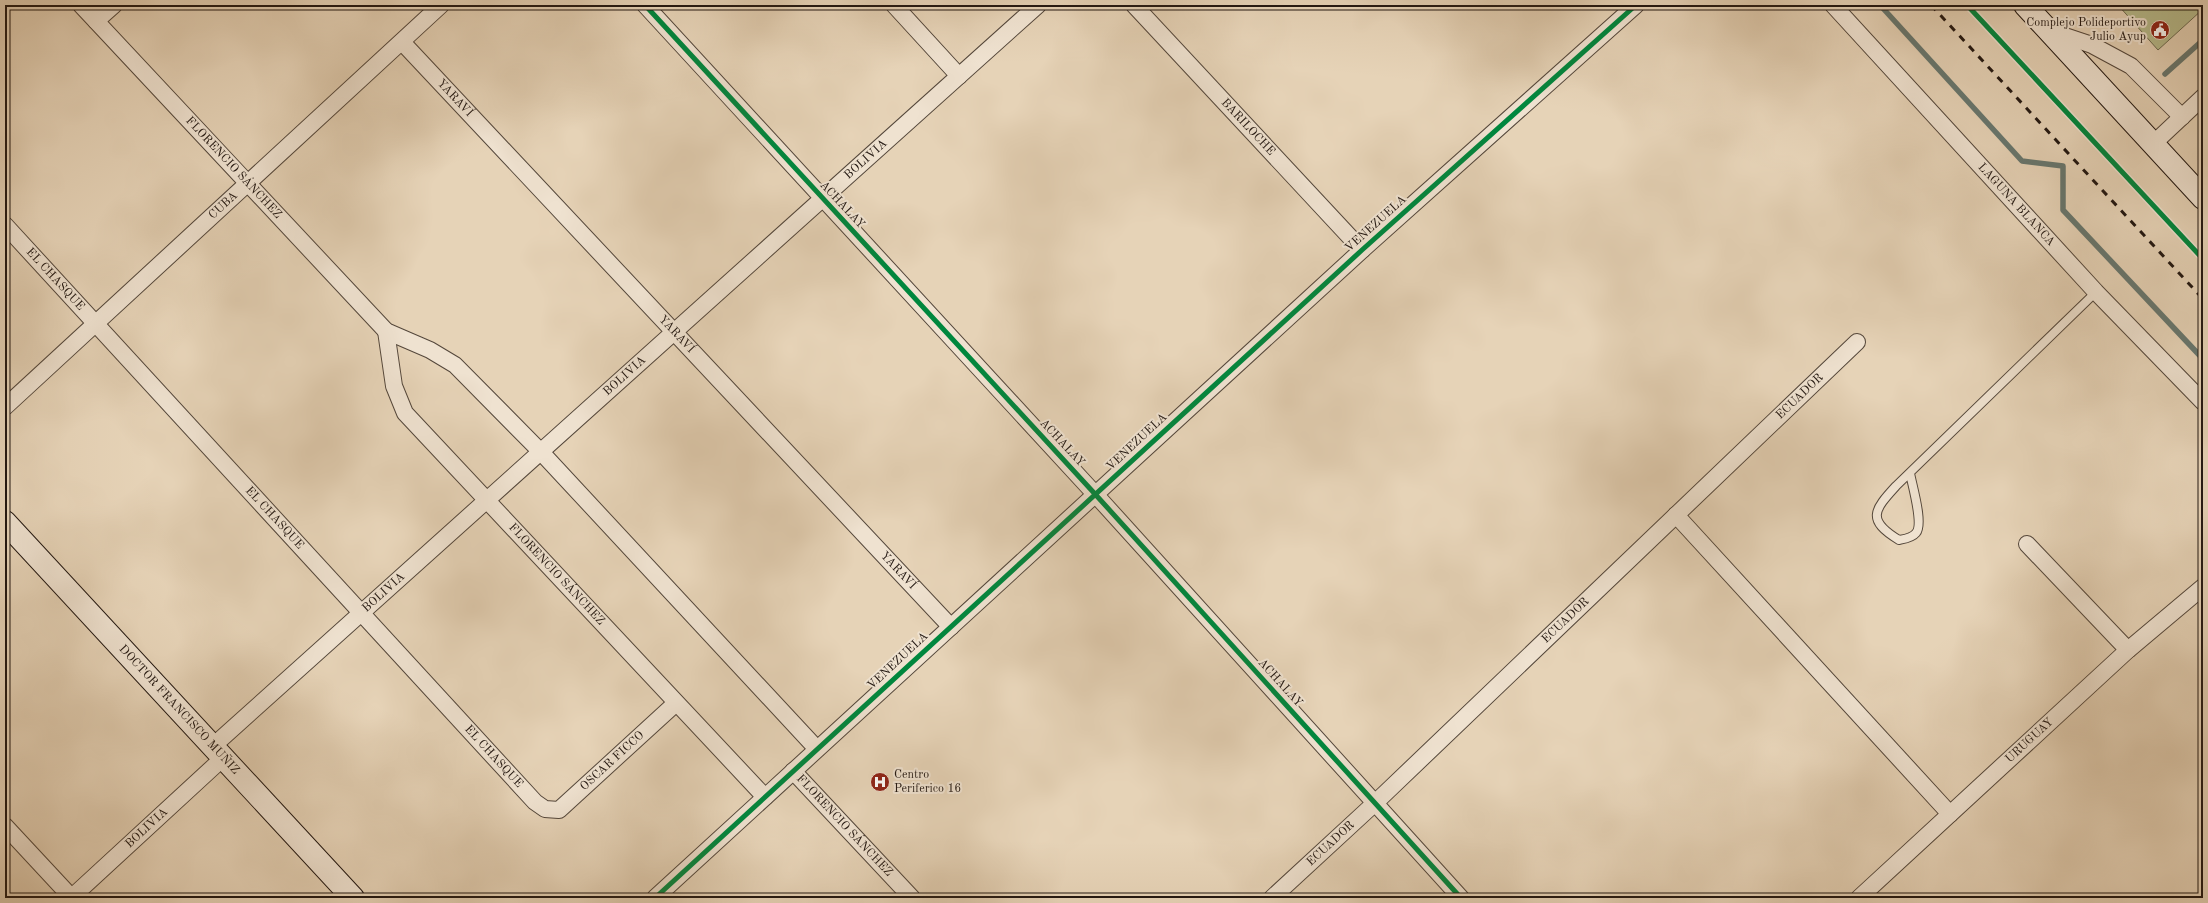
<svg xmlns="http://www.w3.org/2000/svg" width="2208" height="903" font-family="'Old Standard TT',serif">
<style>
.green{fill:#b7bc8d;stroke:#6d6a50}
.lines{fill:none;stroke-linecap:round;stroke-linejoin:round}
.stream{stroke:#687870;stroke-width:5.5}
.lane-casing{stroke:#54473b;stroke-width:10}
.street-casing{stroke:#54473b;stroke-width:18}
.secondary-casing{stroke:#231812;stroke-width:24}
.lane{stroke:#efe2d0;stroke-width:8}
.street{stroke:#efe2d0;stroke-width:16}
.secondary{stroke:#efe2d0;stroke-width:22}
.rail{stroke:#231812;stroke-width:3;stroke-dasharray:7 7;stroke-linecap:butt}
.cycleway-casing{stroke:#efe2d0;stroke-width:8}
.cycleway{stroke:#00873e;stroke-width:5}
.labels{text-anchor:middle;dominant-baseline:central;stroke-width:4;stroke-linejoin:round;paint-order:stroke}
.poi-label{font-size:12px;fill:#231812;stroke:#efe2d0;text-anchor:end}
.street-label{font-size:12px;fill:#231812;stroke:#efe2d0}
</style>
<rect width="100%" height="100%" fill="#e6d3b7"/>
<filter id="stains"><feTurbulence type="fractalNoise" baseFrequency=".005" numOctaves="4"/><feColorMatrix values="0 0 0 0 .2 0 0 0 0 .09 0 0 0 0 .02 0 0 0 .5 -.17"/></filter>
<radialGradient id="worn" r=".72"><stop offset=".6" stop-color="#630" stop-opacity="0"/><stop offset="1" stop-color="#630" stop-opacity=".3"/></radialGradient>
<!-- green -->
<path class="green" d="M2118,5H2203V9L2158,50Z"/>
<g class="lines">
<!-- stream -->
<g class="stream">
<path d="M1880,5L2022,161L2063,166V210L2203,359"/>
<path d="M2165,74L2203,40"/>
</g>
<!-- lane casing -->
<g class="lane-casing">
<path id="lane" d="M1910,473C1912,485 1924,524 1916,533C1912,538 1904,539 1899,540C1866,520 1874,510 1896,486L2096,292"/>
</g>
<!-- street casing -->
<g class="street-casing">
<g id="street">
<path id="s1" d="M81,5L386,331L430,350L455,365L541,452L817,749"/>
<path d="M645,5L1095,494L1461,898"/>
<path d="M894,5L959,76"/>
<path id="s2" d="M1134,5L1362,250"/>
<path id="s3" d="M1833,5L2096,292L2203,402"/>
<path d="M96,21L114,5"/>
<path d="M2050,31L2092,45L2131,66L2182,117"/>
<path id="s4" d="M402,42L951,627"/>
<path d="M2153,144L2203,97"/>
<path id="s5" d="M5,225L535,802L545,809L559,810L676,703"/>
<path id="s6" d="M386,331L394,386L405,413L765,797"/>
<path id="s7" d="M5,407L441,5"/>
<path d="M1676,515L1950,814"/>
<path d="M2027,544L2128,650"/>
<path id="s8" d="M212,747L1038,5"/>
<path id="s9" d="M793,771L912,898"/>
<path d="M5,826L72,898"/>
<path id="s10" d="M71,898L223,758"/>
<path d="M655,898L1362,250L1636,5"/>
<path id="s11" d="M1272,898L1375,803L1857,342"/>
<path id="s12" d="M1859,898L2128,650L2203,587"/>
</g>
</g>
<!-- secondary casing -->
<g class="secondary-casing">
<g id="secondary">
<path d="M2025,5L2203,198"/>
<path id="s13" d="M5,522L353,898"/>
</g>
</g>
<!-- lane -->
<use href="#lane" class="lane"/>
<!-- street -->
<use href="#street" class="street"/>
<!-- secondary -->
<use href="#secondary" class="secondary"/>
<!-- rail -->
<path class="rail" d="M1931,5L2203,299"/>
<!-- cycleway casing -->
<g class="cycleway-casing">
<g id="cycleway">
<path d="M645,5L1095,494L1461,898"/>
<path d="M1967,5L2203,259"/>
<path d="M655,898L1362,250L1636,5"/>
</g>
</g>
<!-- cycleway -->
<use href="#cycleway" class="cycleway"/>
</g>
<!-- icons -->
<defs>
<g id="civic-disc" transform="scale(1)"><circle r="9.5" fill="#8f2418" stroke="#efe2d0"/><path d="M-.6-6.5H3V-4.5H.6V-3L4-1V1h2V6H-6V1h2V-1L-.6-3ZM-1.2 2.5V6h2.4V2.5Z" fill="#fff"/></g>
<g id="hospital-disc" transform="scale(1)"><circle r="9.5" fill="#8f2418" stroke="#efe2d0"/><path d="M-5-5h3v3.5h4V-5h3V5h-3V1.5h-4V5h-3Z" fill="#fff"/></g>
</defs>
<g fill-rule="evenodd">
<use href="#civic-disc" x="2160" y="30"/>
<use href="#hospital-disc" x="880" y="782"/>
</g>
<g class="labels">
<!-- poi labels -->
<g class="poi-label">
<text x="2146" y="23">Complejo Polideportivo<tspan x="2146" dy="14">Julio Ayup</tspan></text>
<text x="894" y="775" text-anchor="start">Centro<tspan x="894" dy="14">Periferico 16</tspan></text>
</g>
<!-- street labels -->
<g class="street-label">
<text stroke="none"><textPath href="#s4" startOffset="77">YARAVÍ</textPath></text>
<text stroke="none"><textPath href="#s2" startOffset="167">BARILOCHE</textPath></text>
<text stroke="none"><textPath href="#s8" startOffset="879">BOLIVIA</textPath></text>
<text stroke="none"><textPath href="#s1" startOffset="223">FLORENCIO SÁNCHEZ</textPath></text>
<text transform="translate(842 205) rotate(47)">ACHALAY</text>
<text stroke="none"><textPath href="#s3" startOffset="271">LAGUNA BLANCA</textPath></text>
<text stroke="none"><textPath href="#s7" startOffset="297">CUBA</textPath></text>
<text transform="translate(1376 224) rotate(-42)">VENEZUELA</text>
<text stroke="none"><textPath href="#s5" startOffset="74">EL CHASQUE</textPath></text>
<text stroke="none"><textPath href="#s4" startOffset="401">YARAVÍ</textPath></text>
<text stroke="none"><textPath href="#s8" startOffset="555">BOLIVIA</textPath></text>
<text stroke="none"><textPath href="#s11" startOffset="728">ECUADOR</textPath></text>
<text transform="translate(1137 442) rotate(-43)">VENEZUELA</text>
<text transform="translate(1062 443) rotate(47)">ACHALAY</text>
<text stroke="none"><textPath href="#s5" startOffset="398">EL CHASQUE</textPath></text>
<text stroke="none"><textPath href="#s4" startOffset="725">YARAVÍ</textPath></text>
<text stroke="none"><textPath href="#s6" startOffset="306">FLORENCIO SÁNCHEZ</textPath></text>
<text stroke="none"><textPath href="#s8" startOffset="231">BOLIVIA</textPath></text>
<text stroke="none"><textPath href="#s11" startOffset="404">ECUADOR</textPath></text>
<text transform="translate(898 661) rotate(-43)">VENEZUELA</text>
<text transform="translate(1280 683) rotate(48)">ACHALAY</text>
<text stroke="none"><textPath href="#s13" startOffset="256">DOCTOR FRANCISCO MUÑIZ</textPath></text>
<text stroke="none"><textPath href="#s12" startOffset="232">URUGUAY</textPath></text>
<text stroke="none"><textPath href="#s5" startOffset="722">EL CHASQUE</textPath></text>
<text stroke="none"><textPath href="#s5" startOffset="882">OSCAR FICCO</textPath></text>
<text stroke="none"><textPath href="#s9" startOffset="75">FLORENCIO SÁNCHEZ</textPath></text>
<text stroke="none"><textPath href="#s10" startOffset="103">BOLIVIA</textPath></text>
<text stroke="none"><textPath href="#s11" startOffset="80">ECUADOR</textPath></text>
</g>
</g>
<!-- margin -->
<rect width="2208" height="903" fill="none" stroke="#e6d3b7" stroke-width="20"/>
<rect x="6" y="6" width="2196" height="891" fill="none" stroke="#231812" stroke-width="2"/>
<rect x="10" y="10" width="2188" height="883" fill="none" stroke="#231812"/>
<rect width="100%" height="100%" filter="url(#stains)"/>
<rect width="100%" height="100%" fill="url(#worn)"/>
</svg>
